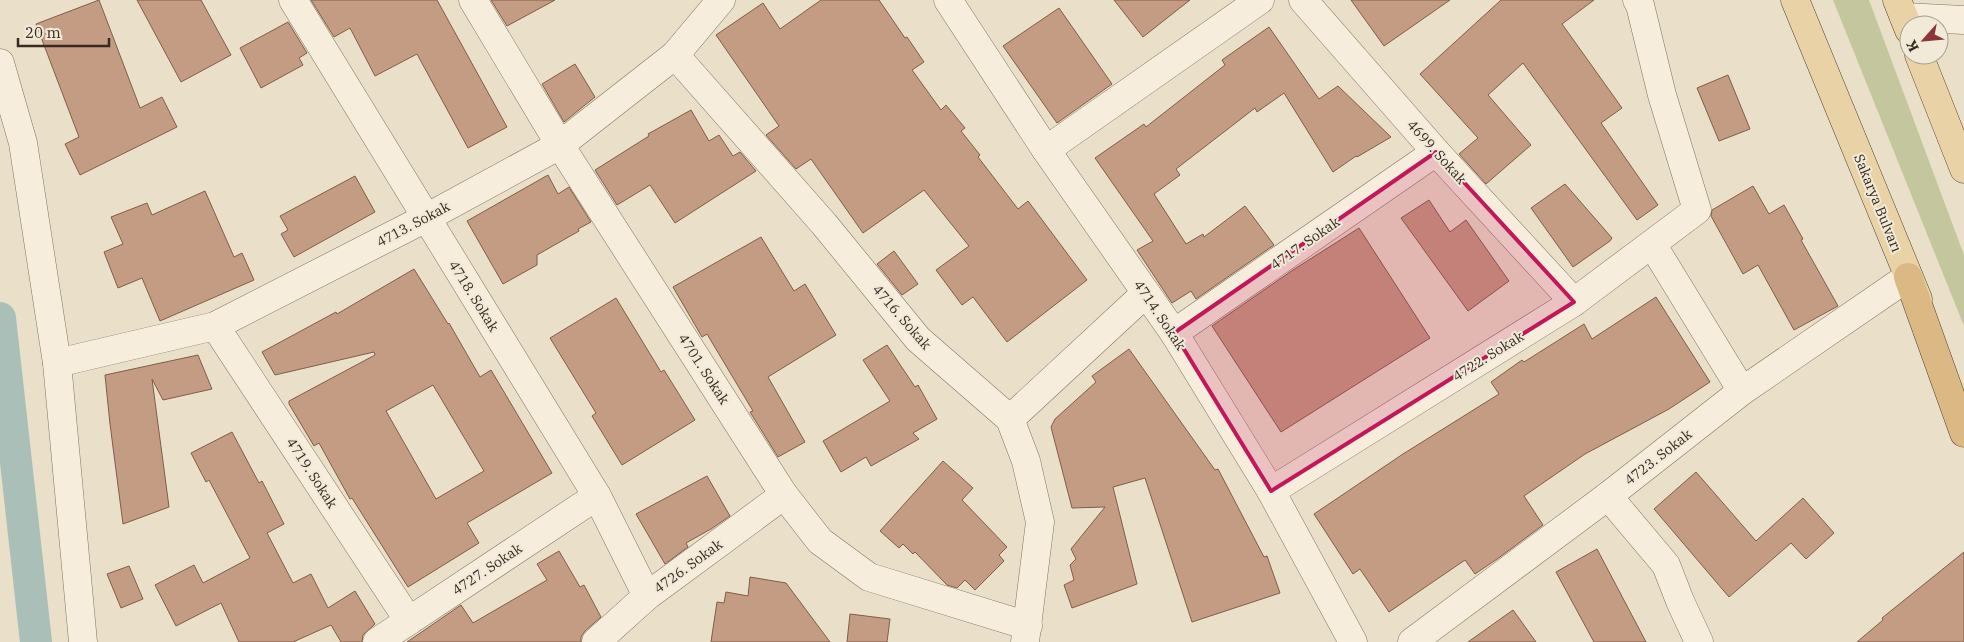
<svg xmlns="http://www.w3.org/2000/svg" width="1964" height="642" font-family="'IBM Plex Serif',serif">
<style>
.green{fill:#c4c79e}
.lines{fill:none;stroke-linecap:round;stroke-linejoin:round}
.canal{stroke:#aabfb8;stroke-width:32}
.building{fill:#c49c83;stroke:#815d48;fill-rule:evenodd}
.minor-casing{stroke:#857260;stroke-width:29}
.tertiary-casing{stroke:#857260;stroke-width:29}
.primary-casing{stroke:#534133;stroke-width:29}
.trunk-casing{stroke:#534133;stroke-width:29}
.minor{stroke:#f6eddc;stroke-width:28}
.tertiary{stroke:#f6eddc;stroke-width:28}
.primary{stroke:#e8d2a6;stroke-width:28}
.trunk{stroke:#dcb885;stroke-width:28}
.marked{fill:#c2185b;fill-opacity:0.2;stroke:#c2185b;stroke-width:4;stroke-linejoin:round}
.labels{text-anchor:middle;dominant-baseline:central;stroke-width:4;stroke-linejoin:round;paint-order:stroke}
.street-label{font-size:14px;fill:#372b22;stroke:#f2ead8}
</style>
<rect width="100%" height="100%" fill="#eadfc9"/>
<!-- green -->
<path class="green" d="M1833,0H1869L1964,255V326Z"/>
<g class="lines">
<!-- canal -->
<path class="canal" d="M0,318L36,642"/>
</g>
<!-- building -->
<g class="building">
<path d="M99,0L140,108L162,97L177,127L80,175L65,144L79,137L36,24Z"/>
<path d="M137,0H201L231,55L181,82Z"/>
<path d="M311,0H437L507,127L468,148L417,54L375,76L350,28L334,37Z"/>
<path d="M491,0H555L507,26Z"/>
<path d="M821,0H879L905,38L907,37L924,62L912,70L941,110L946,105L965,128L961,131L980,155L978,157L1018,209L1028,201L1087,280L1007,342L973,297L962,305L936,270L969,246L924,190L863,233L811,159L796,169L766,135L779,126L716,35L763,3L780,29Z"/>
<path d="M1114,0H1190L1143,37Z"/>
<path d="M1351,0H1450L1384,46Z"/>
<path d="M1501,0H1594L1562,24L1622,108L1601,123L1658,205L1637,220L1523,63L1488,95L1531,145L1486,184L1459,154L1478,138L1420,74Z"/>
<path d="M1059,8L1112,84L1057,123L1003,46Z"/>
<path d="M288,22L307,53L299,58L303,65L261,88L240,48Z"/>
<path d="M1269,27L1319,99L1338,86L1391,137L1357,157L1356,156L1333,172L1284,93L1257,112L1255,108L1176,169L1180,175L1154,194L1186,244L1203,234L1204,237L1245,206L1274,245L1196,299L1191,291L1172,303L1137,250L1153,241L1095,158L1144,124L1146,127L1225,65L1222,60Z"/>
<path d="M575,64L595,97L564,122L542,84Z"/>
<path d="M1728,75L1750,129L1719,141L1697,88Z"/>
<path d="M691,110L709,141L719,135L733,156L740,152L756,171L675,223L650,185L617,205L595,170L649,136L648,134Z"/>
<path d="M548,175L558,194L569,187L591,222L578,229L579,231L537,255V265L503,284L467,221Z"/>
<path d="M355,176L375,212L294,257L281,234L288,230L280,216Z"/>
<path d="M1565,184L1612,238L1610,241L1573,267L1531,208Z"/>
<path d="M1753,186L1769,214L1784,205L1803,239L1801,240L1838,306L1794,330L1758,265L1743,274L1711,216L1712,210Z"/>
<path d="M205,191L234,257L242,253L254,280L160,321L142,278L118,288L104,252L123,244L111,217L147,203L152,215Z"/>
<path d="M1429,200L1450,232L1466,220L1509,281L1468,311L1401,218Z"/>
<path d="M1359,228L1430,338L1281,432L1212,326L1293,270Z"/>
<path d="M761,237L794,291L805,284L836,335L768,377L805,442L778,457L750,412L753,411L707,334L702,337L673,287Z"/>
<path d="M894,251L918,284L902,295L877,264Z"/>
<path d="M414,269L448,324L449,323L480,377L491,370L552,473L467,523L479,543L408,587L352,498L350,499L319,443L314,446L289,404V401L375,355L374,352L275,375L262,352L336,312L337,314ZM433,385L484,471L436,499L386,411Z"/>
<path d="M1656,297L1710,382L1669,409L1585,454L1524,496L1543,525L1500,557L1475,574L1465,560L1389,612L1360,569L1353,574L1314,514L1403,454L1499,394L1491,382L1522,360L1524,362L1584,324L1592,339Z"/>
<path d="M616,298L661,372L664,370L695,420L622,465L592,416L596,413L550,338Z"/>
<path d="M887,345L915,387L918,385L937,419L913,433L919,439L871,466L866,457L841,472L823,441L890,401L863,360Z"/>
<path d="M1129,349L1215,470L1218,469L1264,557L1267,556L1280,593L1192,622L1145,478L1113,487L1137,584L1072,608L1064,585L1074,580L1070,565L1076,559L1071,549L1105,507L1072,508L1051,427L1055,419L1096,382L1092,376Z"/>
<path d="M198,355L212,389L163,400L152,379L169,507L123,524L110,424L105,375Z"/>
<path d="M232,432L259,483L262,481L284,524L267,533L293,583L311,574L328,608L355,591L375,624L363,635L362,642H341L331,625L293,642H239L221,603L176,626L155,585L194,565L203,583L250,558L209,480L206,482L191,453Z"/>
<path d="M943,461L973,488L962,500L1007,547L999,555L1004,561L975,590L965,580L957,588L947,585L915,552L913,554L903,544L899,548L880,531Z"/>
<path d="M1696,472L1756,541L1803,498L1834,533L1806,559L1791,543L1729,597L1654,509Z"/>
<path d="M707,476L730,516L711,529L686,543L688,547L665,564L636,514Z"/>
<path d="M1597,549L1646,642H1594L1556,572Z"/>
<path d="M559,551L580,587L584,585L601,617L585,631L581,637V642H407L461,605L473,623L547,580L537,564Z"/>
<path d="M1964,552V642H1857L1883,620L1882,618Z"/>
<path d="M129,566L143,599L121,608L107,574Z"/>
<path d="M750,577L786,583L830,642H711L717,602L724,603L726,592L748,596Z"/>
<path d="M1513,610L1536,642H1468Z"/>
<path d="M850,614L890,619L887,642H847Z"/>
</g>
<g class="lines">
<!-- minor casing -->
<g class="minor-casing">
<g id="minor">
<path d="M293,0L597,496L647,596"/>
<path d="M473,0L560,145L784,495L820,541L869,577L1028,626"/>
<path d="M948,0L1046,150L1174,333L1271,491L1353,642"/>
<path d="M1303,0L1436,152L1574,302"/>
<path d="M1904,17L1964,20"/>
<path d="M675,55L824,224L918,339L1010,419L1026,461L1040,522L1025,642"/>
<path d="M1046,150L1260,0"/>
<path d="M1652,244L1742,391"/>
<path d="M215,326L409,621"/>
<path d="M1174,333L1436,152"/>
<path d="M57,363L215,326L426,218L560,145L675,55L721,0"/>
<path d="M1010,419L1146,293"/>
<path d="M1271,491L1574,302L1697,210L1662,95L1640,5L1637,0"/>
<path d="M1608,496L1666,565L1680,601L1699,642"/>
<path d="M377,642L597,496"/>
<path d="M596,642L647,596L784,495"/>
<path d="M1412,642L1608,496L1742,391L1908,277"/>
</g>
</g>
<!-- tertiary casing -->
<g class="tertiary-casing">
<path id="tertiary" d="M0,63L23,143L57,363L83,642"/>
</g>
<!-- primary casing -->
<g class="primary-casing">
<g id="primary">
<path d="M1795,0L1918,299"/>
<path d="M1897,0L1909,30"/>
<path d="M1919,55L1964,169"/>
</g>
</g>
<!-- trunk casing -->
<g class="trunk-casing">
<path id="trunk" d="M1908,277L1964,433"/>
</g>
<!-- minor -->
<use href="#minor" class="minor"/>
<!-- tertiary -->
<use href="#tertiary" class="tertiary"/>
<!-- primary -->
<use href="#primary" class="primary"/>
<!-- trunk -->
<use href="#trunk" class="trunk"/>
</g>
<!-- marked area -->
<path class="marked" d="M1436,152L1574,302L1271,491L1174,333Z"/>
<g class="labels">
<!-- street labels -->
<g class="street-label">
<text transform="translate(1437 152) rotate(48)">4699. Sokak</text>
<text transform="translate(1878 203) rotate(68)">Sakarya Bulvarı</text>
<text transform="translate(413 224) rotate(-28)">4713. Sokak</text>
<text transform="translate(1305 243) rotate(-35)">4717. Sokak</text>
<text transform="translate(474 296) rotate(58)">4718. Sokak</text>
<text transform="translate(1160 315) rotate(56)">4714. Sokak</text>
<text transform="translate(902 317) rotate(49)">4716. Sokak</text>
<text transform="translate(1488 356) rotate(-32)">4722. Sokak</text>
<text transform="translate(704 369) rotate(57)">4701. Sokak</text>
<text transform="translate(1658 457) rotate(-38)">4723. Sokak</text>
<text transform="translate(312 473) rotate(57)">4719. Sokak</text>
<text transform="translate(688 566) rotate(-36)">4726. Sokak</text>
<text transform="translate(487 569) rotate(-34)">4727. Sokak</text>
</g>
</g>
<!-- north arrow -->
<g transform="translate(1924 40) rotate(243)"><circle r="24" fill="#f2ead8" stroke="#a79e8f"/>
<path d="M0-4L9 19L0 12L-9 19Z" fill="#8d3639"/>
<text y="-8" font-size="14" font-weight="bold" text-anchor="middle" fill="#372b22">K</text>
</g>
<!-- scale -->
<path d="M18 38v8h91v-8" fill="none" stroke="#372b22" stroke-width="2.5"/>
<text x="25" y="38" font-size="15" fill="#372b22" stroke="#f2ead8" stroke-width="4" paint-order="stroke">20 m</text>
</svg>
